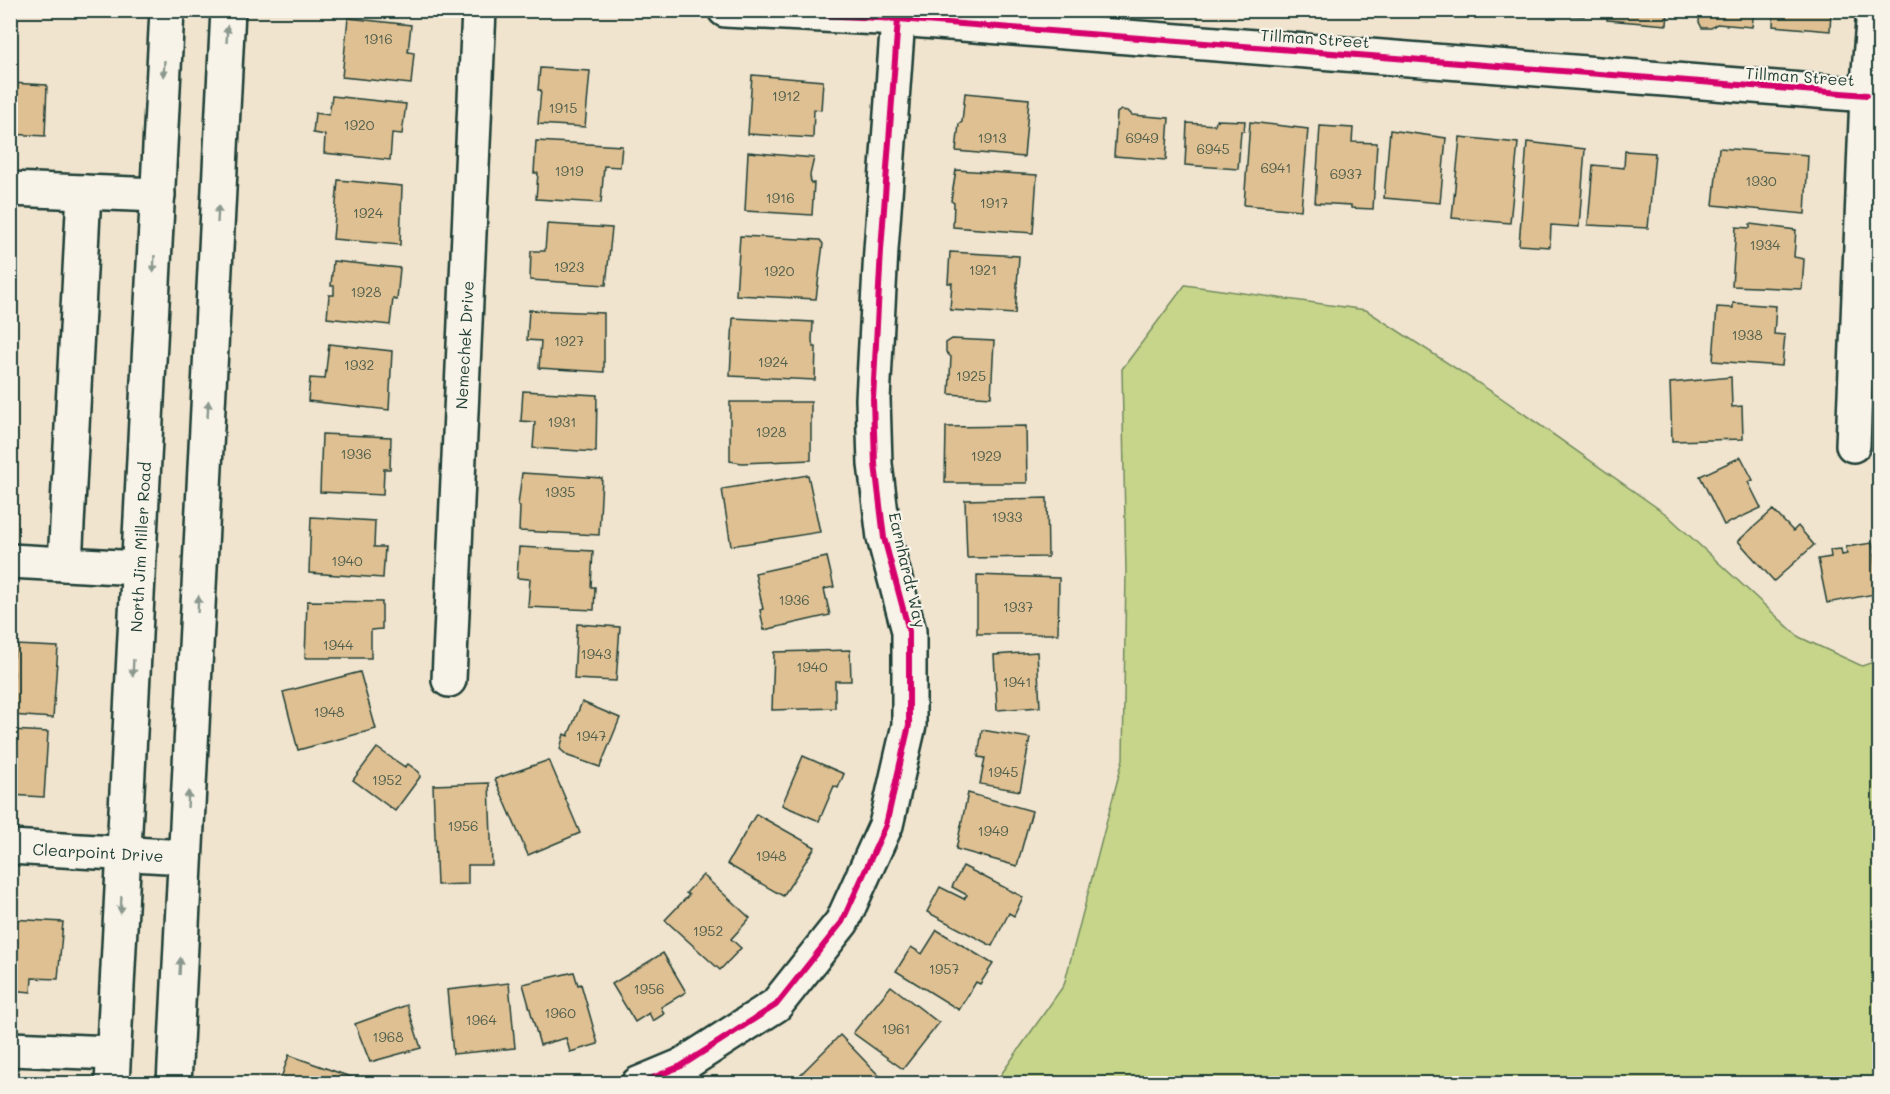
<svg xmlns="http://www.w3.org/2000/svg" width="1890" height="1094" font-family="Mali,sans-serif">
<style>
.green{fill:#c6d589;stroke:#72895e;stroke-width:1.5}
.building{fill:#dfc092;stroke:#1f3d34;stroke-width:1.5}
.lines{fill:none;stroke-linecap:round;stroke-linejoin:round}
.minor-casing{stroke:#1f3d34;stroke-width:38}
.major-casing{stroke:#1f3d34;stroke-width:38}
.minor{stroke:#f7f3e8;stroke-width:33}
.major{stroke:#f7f3e8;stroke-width:33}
.cycleway-casing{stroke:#f7f3e8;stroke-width:10}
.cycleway{stroke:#d6006c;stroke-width:6}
.oneway{fill:#8b988e}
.labels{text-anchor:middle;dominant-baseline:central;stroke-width:4.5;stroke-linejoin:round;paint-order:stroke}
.number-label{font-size:14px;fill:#4f5e4c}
.street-label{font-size:16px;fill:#1f3d34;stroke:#f7f3e8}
</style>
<rect width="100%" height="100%" fill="#f0e4ce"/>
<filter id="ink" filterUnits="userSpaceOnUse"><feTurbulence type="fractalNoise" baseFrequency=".0167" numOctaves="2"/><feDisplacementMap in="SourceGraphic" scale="12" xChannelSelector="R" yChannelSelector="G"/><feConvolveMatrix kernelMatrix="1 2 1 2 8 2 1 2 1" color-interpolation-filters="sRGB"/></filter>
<g filter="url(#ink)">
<!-- green -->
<path class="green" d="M1185,285L1366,310L1500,397L1666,514L1799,637L1862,666L1879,660V1083H995L1064,985L1123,759L1126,573L1122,369Z"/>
<!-- building -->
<g class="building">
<path d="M1526,10H1584V16L1526,15Z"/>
<path d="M1608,10H1668L1667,25L1607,20Z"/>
<path d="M1700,10H1754L1752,27L1717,24L1711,28H1702L1699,22Z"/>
<path d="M1774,10H1831L1830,31L1773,26Z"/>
<path d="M348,18L411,25L408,52L414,53L411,84L342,77Z"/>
<path d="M540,68L590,71L585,127L538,124L541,90H538Z"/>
<path d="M752,75L823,81L821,110L814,109L813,138L748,134Z"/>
<path d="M10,83L47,85L45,136L10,134Z"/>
<path d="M965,93L1029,99L1024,157L956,151L959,124L962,122Z"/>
<path d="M332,96L406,104L402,134L392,133L390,160L324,153L325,135L313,133L315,113L329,115Z"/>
<path d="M1121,110L1128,111L1132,115L1169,118L1166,160L1114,156L1117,113Z"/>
<path d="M1216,120L1245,121L1244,131H1241L1238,169L1185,165L1187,123L1215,125Z"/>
<path d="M1250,122L1308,129L1301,210L1244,205Z"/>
<path d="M1320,126L1353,128L1352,142L1377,143L1373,209L1351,208V205L1315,203Z"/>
<path d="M1390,130L1446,138L1440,203L1384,198Z"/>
<path d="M1460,137L1518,143L1510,223L1452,218Z"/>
<path d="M536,141L622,146L620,167L604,166L601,203L536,199L538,173H534Z"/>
<path d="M1527,142L1585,149L1579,227L1551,225L1550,247L1519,245Z"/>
<path d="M1719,148L1808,155L1805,214L1713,205Z"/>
<path d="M1625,151L1655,153L1648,228L1588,225L1593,165L1624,168Z"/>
<path d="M748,152L814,158L810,175L811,183H814L812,215L745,211Z"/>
<path d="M956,170L1037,175L1033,233L953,227L954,203L951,201Z"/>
<path d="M338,180L402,186L400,245L333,239Z"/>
<path d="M547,224L612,228L606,285L530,280L531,251H545Z"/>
<path d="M1750,224L1796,230L1794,257L1804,259L1802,289L1732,286L1736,227L1750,228Z"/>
<path d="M740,236L820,240L823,244L816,299L736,295Z"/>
<path d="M950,252L1019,256L1015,314L950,310L952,283H948Z"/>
<path d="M333,261L400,268L397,300L393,299L390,325L327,318L329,295H334V286H331Z"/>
<path d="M1733,303L1776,306L1774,334L1785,335L1782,366L1713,361L1717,307L1733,308Z"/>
<path d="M529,310L604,313V372L539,368L541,341L527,340Z"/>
<path d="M733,318L813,322L812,340L813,347H816L815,380L730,376Z"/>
<path d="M952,339L994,341L991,397L949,394L951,357L946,352V343Z"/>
<path d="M329,344L392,351L389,410L308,401L310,378L325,379Z"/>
<path d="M1731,377L1732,407L1742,406L1743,439L1672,441L1670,383Z"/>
<path d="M523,391L597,395L596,452L533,448L535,422L521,421Z"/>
<path d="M730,402H811V460L742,463L730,461Z"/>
<path d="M1026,426L1027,483H945L946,427Z"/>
<path d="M322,434L391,437L390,469H384L383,495L320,492Z"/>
<path d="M1741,457L1753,480L1748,482L1761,508L1724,525L1700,476Z"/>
<path d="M522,473L602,478L599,535L519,531L520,507L518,505Z"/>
<path d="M808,475L820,532L731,546L722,489Z"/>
<path d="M1047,498L1048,557L967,558L965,500Z"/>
<path d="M1773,510L1793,531L1798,526L1814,545L1774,581L1738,541Z"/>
<path d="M311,517L375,521L374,547H385L383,578L309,573Z"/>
<path d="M1872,543L1880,593L1827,603L1818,559L1831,557L1830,550L1841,549L1842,555L1847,554L1846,547Z"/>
<path d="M519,547L593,551L591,587H595L594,610L528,607L530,579L517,578Z"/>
<path d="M827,557L834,587L824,589L830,615L764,630L760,610L763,609L755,573Z"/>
<path d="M977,575L1059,578L1058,634H977Z"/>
<path d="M307,601L382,602V629L371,630V658H305Z"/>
<path d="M577,624L620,627L616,681L574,679Z"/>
<path d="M15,645L58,647L53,718L11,715L10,698H12L14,672H10V657H14Z"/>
<path d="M850,650L851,681H835V708L772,710L774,652Z"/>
<path d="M1037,652L1040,707L997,710L994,655Z"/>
<path d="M360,672L376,729L298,750L283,692Z"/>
<path d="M582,702L620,718L600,767L568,756L560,749L564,734L568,736Z"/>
<path d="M10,730L48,732L44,797L10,795Z"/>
<path d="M982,730L1030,738L1020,791L980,784L985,758L978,757Z"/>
<path d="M377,748L405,767L408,764L419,772L420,777L395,811L353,780Z"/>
<path d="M803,756L844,774L838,788L834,786L819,821L782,805Z"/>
<path d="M549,760L580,833L528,855L495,779Z"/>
<path d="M489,783L492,865H468V884L437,885L433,785Z"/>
<path d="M968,793L1032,811L1017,866L956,849Z"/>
<path d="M756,814L815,847L783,896L727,864Z"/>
<path d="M963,866L1023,897L1014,916L1009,913L992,946L927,912L940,887L964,899L967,895L952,887Z"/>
<path d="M703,875L750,918L731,939L741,948L720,970L665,920L689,895L686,893Z"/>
<path d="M10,919L63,922L58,979L32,978L31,992L10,990Z"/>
<path d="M937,930L993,964L980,984L976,982L959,1010L896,971L911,947L922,954Z"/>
<path d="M663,953L686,992L661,1007L664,1014L653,1021L649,1013L635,1022L612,984Z"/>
<path d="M574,972L578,985L581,984L598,1044L570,1052L566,1038L540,1045L523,984Z"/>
<path d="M509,983L515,1048L453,1054L447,990Z"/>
<path d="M891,986L939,1023L903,1069L853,1033Z"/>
<path d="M407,1005L421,1048L370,1062L355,1024Z"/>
<path d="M840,1035L887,1084H808L800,1075Z"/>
<path d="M289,1055L359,1080L357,1084H279Z"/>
</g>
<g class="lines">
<!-- minor casing -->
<g class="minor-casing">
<g id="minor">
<path d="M725,10L898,19L1867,95"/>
<path d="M10,189L158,195"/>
<path d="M1853,445L1867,95L1874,10"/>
<path d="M10,561L138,568"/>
<path d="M65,564L84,192"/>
<path d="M449,680L479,10"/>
<path d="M10,847L185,857"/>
<path d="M10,1049L113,1053"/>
<path d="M638,1084L681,1066L776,1005L842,922L886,825L909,725V631L884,538L875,464L873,399L881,250L898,19"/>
</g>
</g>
<!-- major casing -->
<g class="major-casing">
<g id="major">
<path d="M112,1084L167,10"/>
<path d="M174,1084L228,10"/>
</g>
</g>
<!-- minor -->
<use href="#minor" class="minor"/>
<!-- major -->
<use href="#major" class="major"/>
<!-- cycleway casing -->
<g class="cycleway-casing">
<g id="cycleway">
<path d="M725,10L898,19L1867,95"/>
<path d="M638,1084L681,1066L776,1005L842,922L886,825L909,725V631L884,538L875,464L873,399L881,250L898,19"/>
</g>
</g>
<!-- cycleway -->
<use href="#cycleway" class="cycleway"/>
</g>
<!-- one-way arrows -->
<defs><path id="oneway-solid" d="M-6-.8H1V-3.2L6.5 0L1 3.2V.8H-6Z" transform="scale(1.5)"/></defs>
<g class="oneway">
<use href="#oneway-solid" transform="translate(227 34) rotate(-87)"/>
<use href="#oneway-solid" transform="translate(164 69) rotate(93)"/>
<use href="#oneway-solid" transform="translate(218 214) rotate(-87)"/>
<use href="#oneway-solid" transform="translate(154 264) rotate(93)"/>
<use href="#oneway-solid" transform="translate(208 409) rotate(-87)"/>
<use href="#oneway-solid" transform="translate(198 604) rotate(-87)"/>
<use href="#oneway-solid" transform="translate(133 668) rotate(93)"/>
<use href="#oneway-solid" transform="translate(188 799) rotate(-87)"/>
<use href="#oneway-solid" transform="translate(121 905) rotate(93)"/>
<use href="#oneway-solid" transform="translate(180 966) rotate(-87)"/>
</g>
</g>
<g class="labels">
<!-- number labels -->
<g class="number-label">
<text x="378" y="38">1916</text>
<text x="786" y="95">1912</text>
<text x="563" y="107">1915</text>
<text x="359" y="124">1920</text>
<text x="992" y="137">1913</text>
<text x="1142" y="137">6949</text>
<text x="1213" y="148">6945</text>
<text x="1276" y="167">6941</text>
<text x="569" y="170">1919</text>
<text x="1346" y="173">6937</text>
<text x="1761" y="180">1930</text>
<text x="780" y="197">1916</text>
<text x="994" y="202">1917</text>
<text x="368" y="212">1924</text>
<text x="1765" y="244">1934</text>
<text x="569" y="266">1923</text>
<text x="983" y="269">1921</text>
<text x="779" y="270">1920</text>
<text x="366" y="291">1928</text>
<text x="1747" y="334">1938</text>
<text x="569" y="340">1927</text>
<text x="773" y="361">1924</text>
<text x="359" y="364">1932</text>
<text x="971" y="375">1925</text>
<text x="562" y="421">1931</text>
<text x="771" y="431">1928</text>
<text x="356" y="453">1936</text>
<text x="986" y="455">1929</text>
<text x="560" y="491">1935</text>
<text x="1007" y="516">1933</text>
<text x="347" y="560">1940</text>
<text x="794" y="599">1936</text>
<text x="1018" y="606">1937</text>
<text x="338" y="644">1944</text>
<text x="596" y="653">1943</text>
<text x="812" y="666">1940</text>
<text x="1017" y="681">1941</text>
<text x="329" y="711">1948</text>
<text x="591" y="735">1947</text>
<text x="1003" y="771">1945</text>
<text x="387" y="779">1952</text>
<text x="463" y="825">1956</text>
<text x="993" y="830">1949</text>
<text x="771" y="855">1948</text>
<text x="708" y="930">1952</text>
<text x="944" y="968">1957</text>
<text x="649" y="988">1956</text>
<text x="560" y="1012">1960</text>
<text x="481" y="1019">1964</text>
<text x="896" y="1028">1961</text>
<text x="388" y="1036">1968</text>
</g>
<!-- street labels -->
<g class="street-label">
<text transform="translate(1315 38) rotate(4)">Tillman Street</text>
<text transform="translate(1800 76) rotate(4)">Tillman Street</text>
<text transform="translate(464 345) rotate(-87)">Nemechek Drive</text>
<text transform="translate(140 547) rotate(-87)">North Jim Miller Road</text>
<text transform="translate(908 570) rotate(77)">Earnhardt Way</text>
<text transform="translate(98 852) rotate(3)">Clearpoint Drive</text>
</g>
</g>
<!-- margin -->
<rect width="1890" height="1094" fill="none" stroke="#f7f3e8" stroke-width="36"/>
<rect x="18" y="18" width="1854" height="1058" fill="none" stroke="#1f3d34" stroke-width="2" filter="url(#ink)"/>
</svg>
